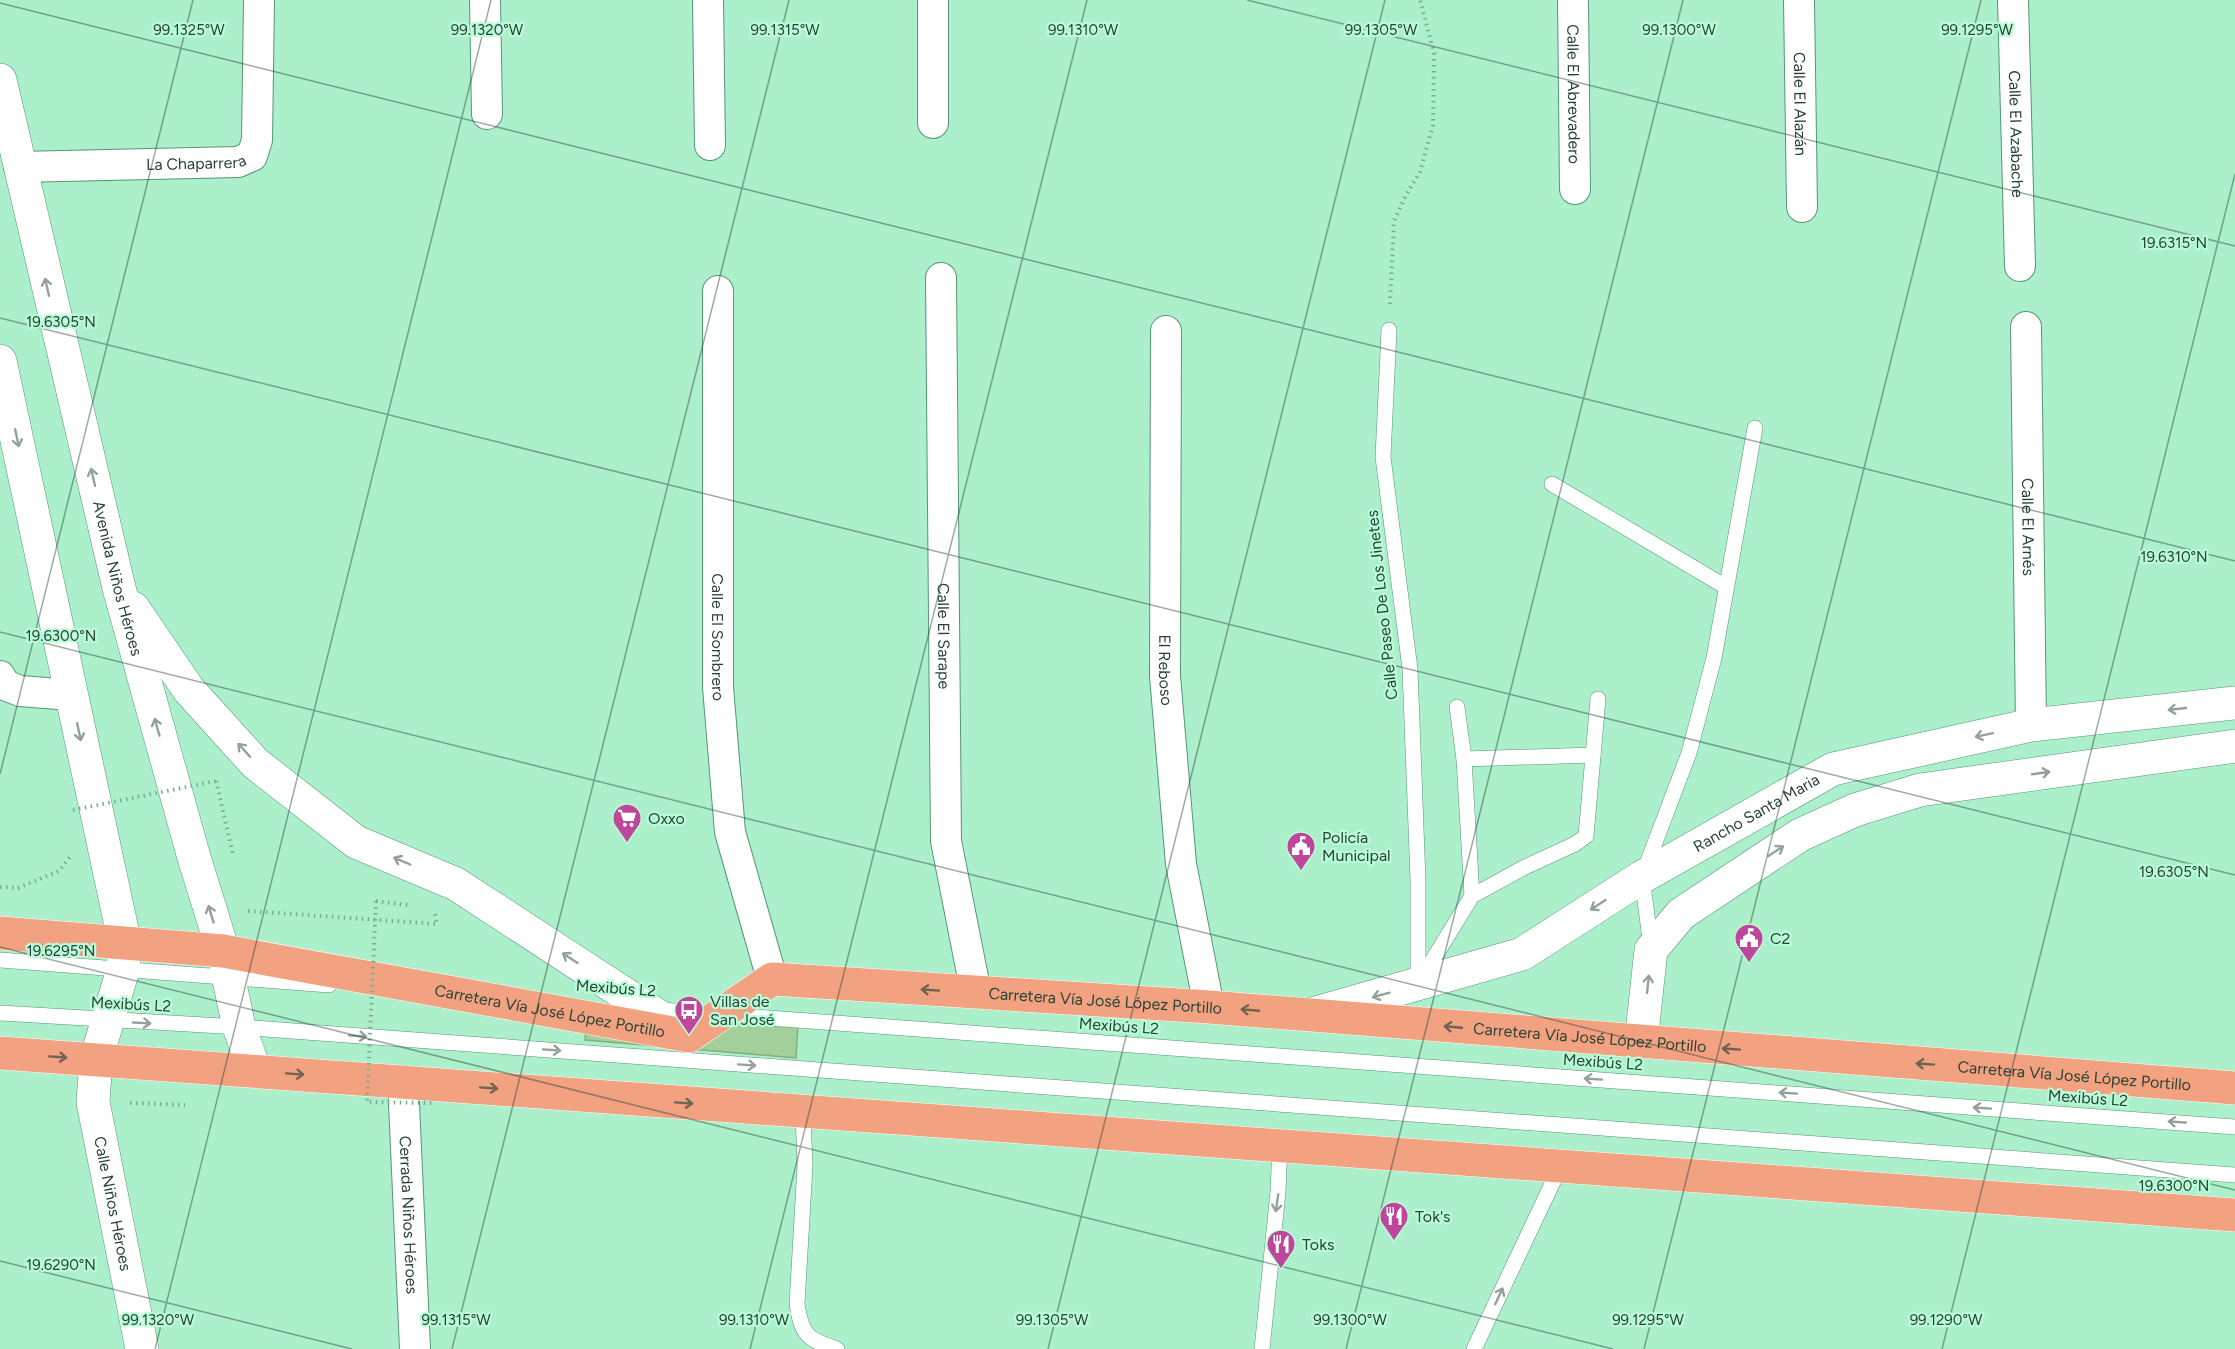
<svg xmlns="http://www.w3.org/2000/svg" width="2235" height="1349" font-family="Figtree,sans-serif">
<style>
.building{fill:#a2cf9a;stroke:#84ae7c;stroke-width:1.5}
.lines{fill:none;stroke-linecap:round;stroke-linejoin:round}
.lane-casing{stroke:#559676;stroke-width:16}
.street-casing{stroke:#559676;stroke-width:32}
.secondary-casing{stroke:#559676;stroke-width:34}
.primary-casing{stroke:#fff;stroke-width:34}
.path{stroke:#79ac91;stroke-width:4;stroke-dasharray:1.5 4.5;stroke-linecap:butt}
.lane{stroke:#fff;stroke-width:15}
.street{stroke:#fff;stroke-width:30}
.secondary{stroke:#fff;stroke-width:33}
.primary{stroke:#f2a181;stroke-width:33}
.path-bridge{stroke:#79ac91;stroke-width:4;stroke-dasharray:1.5 4.5;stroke-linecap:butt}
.oneway{stroke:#94a19a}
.oneway2{stroke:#6f6450}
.ticks{fill:none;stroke:#284335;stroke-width:1.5;stroke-opacity:0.45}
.labels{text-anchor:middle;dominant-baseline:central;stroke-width:4.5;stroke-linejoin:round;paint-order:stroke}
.street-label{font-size:16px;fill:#284335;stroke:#b9fdd8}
.poi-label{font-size:16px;fill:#284335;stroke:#b9fdd8;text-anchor:start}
.ticks-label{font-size:15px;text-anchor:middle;fill:#284335;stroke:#b9fdd8;stroke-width:4.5;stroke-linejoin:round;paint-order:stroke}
</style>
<rect width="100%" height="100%" fill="#acefcb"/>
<!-- building -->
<path class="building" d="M587,1008L798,1025L796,1058L585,1040Z"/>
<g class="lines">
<!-- lane casing -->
<g class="lane-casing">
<g id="lane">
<path d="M1389,330L1383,457L1410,669L1418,880V985"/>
<path d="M1552,484L1726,587"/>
<path d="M1457,707L1464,759L1593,755"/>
<path d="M1464,759L1472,896"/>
<path d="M1651,947L1642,877L1689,753L1714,658L1755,428"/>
<path d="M0,960L329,985"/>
<path d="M1421,979L1472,896L1523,868L1575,844L1586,836L1598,699"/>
<path d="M661,1010L2235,1127"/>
<path d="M0,1013L239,1027L2235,1175"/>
<path d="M803,1112L805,1166L797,1304C802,1336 807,1339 837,1349"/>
<path d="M1262,1349L1278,1192L1280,1145"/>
<path d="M1474,1349L1561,1165"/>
</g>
</g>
<!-- street casing -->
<g class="street-casing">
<g id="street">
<path d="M485,0L487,114"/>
<path d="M708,0L710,145"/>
<path id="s1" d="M1573,0L1575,189"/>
<path id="s2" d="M1799,0L1802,207"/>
<path id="s3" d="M2013,0L2020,266"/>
<path d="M933,123V0"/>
<path id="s4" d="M19,167L238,162L252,156L257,140L259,0"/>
<path id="s5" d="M941,278L946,841L976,993"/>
<path id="s6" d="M718,291V687L730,832L772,979"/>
<path id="s7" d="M2026,327L2031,725"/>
<path id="s8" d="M1166,331L1165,676L1181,864L1209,1007"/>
<path d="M0,676L5,685L20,691L71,695"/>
<path id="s9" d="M403,1081L415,1349"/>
</g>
</g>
<!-- secondary casing -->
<g class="secondary-casing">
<g id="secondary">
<path id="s10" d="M0,80L119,588L193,854L223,951L239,1027L255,1071"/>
<path id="s11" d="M0,361L125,944L123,970L96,1059L93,1102L142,1349"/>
<path d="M133,608L189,690L255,763L356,842L456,884L689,1036"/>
<path id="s12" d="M1312,1014L1522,954L1642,877L1833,769L2031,725L2235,703"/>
<path d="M1641,1042L1651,950L1681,914L1800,835L1855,810L1920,790L2235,746"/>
</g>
</g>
<!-- primary casing -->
<g class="primary-casing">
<g id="primary">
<path id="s13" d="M0,933L223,951L689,1036L772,979L1209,1007L2235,1088"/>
<path d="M0,1053L2235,1215"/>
</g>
</g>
<!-- path -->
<g class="path">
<path d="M1390,304L1394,221L1406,195L1420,172L1433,125L1434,53L1420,0"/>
<path d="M216,781L233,854"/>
<path d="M0,887L18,888L59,871L70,857"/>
<path d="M376,901L408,905"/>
<path d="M248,911L437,924L435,914"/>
<path d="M130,1103L185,1105"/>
</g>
<!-- lane -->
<use href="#lane" class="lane"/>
<!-- street -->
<use href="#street" class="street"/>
<!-- secondary -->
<use href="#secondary" class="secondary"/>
<!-- primary -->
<use href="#primary" class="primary"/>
<!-- path-bridge -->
<g class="path-bridge">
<path d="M73,810L216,781"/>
<path d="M376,901L367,1102L434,1103"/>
</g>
</g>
<!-- one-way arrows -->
<defs><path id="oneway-shaft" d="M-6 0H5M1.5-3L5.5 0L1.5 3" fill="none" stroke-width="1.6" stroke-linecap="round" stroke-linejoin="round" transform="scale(1.5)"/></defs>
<g class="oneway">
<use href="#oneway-shaft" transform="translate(47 287) rotate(-103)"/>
<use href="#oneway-shaft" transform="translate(17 438) rotate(78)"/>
<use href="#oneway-shaft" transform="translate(93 477) rotate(-103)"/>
<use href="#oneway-shaft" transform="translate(2177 709) rotate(174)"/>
<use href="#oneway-shaft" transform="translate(157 727) rotate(-106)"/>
<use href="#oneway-shaft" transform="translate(79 732) rotate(78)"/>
<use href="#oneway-shaft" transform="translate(1984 735) rotate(168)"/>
<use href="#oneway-shaft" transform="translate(244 750) rotate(-132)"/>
<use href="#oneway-shaft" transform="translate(2041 773) rotate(-8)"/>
<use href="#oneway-shaft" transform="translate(1776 851) rotate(-33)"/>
<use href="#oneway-shaft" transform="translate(402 861) rotate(-157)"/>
<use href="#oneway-shaft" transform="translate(1598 905) rotate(147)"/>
<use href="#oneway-shaft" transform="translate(211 914) rotate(-107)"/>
<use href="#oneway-shaft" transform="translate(570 958) rotate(-147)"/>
<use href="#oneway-shaft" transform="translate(1648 984) rotate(-84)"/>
<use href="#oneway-shaft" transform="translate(1381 995) rotate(165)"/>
<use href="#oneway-shaft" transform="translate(142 1023) rotate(3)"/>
<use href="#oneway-shaft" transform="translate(358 1036) rotate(4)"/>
<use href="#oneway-shaft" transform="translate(552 1050) rotate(4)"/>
<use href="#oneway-shaft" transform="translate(747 1065) rotate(4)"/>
<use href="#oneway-shaft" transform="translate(1593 1079) rotate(-176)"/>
<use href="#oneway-shaft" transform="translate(1788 1093) rotate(-176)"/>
<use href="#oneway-shaft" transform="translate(1982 1108) rotate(-176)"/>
<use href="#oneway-shaft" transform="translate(2177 1122) rotate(-176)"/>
<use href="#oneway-shaft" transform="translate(1277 1203) rotate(98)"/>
<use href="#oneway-shaft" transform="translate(1499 1296) rotate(-65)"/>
</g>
<g class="oneway2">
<use href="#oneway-shaft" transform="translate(930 990) rotate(-176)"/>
<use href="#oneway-shaft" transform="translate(1250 1010) rotate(-175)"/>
<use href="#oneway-shaft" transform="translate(1453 1027) rotate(-175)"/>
<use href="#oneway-shaft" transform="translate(1731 1049) rotate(-176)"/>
<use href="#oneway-shaft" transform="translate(58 1057) rotate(4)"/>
<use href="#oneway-shaft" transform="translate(1925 1064) rotate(-176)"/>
<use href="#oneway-shaft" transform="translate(295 1074) rotate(4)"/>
<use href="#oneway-shaft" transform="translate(489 1088) rotate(4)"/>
<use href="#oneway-shaft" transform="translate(684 1103) rotate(4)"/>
</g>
<!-- ticks -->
<path class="ticks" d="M1247,0L2235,246M0,3L2235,561M0,318L2235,875M0,632L2235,1190M0,774L193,0M0,947L1613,1349M0,1261L352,1349M155,1349L491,0M452,1349L789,0M750,1349L1087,0M1048,1349L1385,0M1346,1349L1683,0M1644,1349L1981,0M1942,1349L2235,174"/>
<!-- icons -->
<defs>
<g id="supermarket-pin" transform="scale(1.5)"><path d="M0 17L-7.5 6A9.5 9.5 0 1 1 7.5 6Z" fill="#be479c" stroke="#b9fdd8"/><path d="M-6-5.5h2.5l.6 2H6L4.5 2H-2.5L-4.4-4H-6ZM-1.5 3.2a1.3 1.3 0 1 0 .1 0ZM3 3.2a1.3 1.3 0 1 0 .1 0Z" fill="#fff"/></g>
<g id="civic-pin" transform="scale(1.5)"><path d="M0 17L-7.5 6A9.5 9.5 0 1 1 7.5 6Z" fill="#be479c" stroke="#b9fdd8"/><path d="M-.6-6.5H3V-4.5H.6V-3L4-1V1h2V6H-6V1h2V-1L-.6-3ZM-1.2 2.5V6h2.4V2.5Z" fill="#fff"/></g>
<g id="bus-pin" transform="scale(1.5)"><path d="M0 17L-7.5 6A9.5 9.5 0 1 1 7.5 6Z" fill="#be479c" stroke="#b9fdd8"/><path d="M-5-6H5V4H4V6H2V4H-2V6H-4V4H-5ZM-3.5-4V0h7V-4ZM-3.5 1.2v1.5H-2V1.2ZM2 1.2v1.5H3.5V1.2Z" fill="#fff"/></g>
<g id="restaurant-pin" transform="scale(1.5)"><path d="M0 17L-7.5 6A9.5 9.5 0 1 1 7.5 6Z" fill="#be479c" stroke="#b9fdd8"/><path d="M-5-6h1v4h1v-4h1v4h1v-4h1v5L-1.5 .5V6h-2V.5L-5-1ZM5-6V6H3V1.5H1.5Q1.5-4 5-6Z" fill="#fff"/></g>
</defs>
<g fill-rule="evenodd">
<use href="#supermarket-pin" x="627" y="818"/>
<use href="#civic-pin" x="1301" y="846"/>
<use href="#civic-pin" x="1749" y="938"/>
<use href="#bus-pin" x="689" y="1010"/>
<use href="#restaurant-pin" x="1394" y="1216"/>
<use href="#restaurant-pin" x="1281" y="1244"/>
</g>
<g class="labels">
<!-- street labels -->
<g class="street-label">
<text stroke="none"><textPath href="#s1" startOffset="94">Calle El Abrevadero</textPath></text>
<text stroke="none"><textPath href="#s2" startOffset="104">Calle El Alazán</textPath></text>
<text stroke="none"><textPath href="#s3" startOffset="134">Calle El Azabache</textPath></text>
<text stroke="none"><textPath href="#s4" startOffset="177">La Chaparrera</textPath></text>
<text stroke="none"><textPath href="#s7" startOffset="200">Calle El Arnés</textPath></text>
<text stroke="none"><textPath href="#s10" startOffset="512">Avenida Niños Héroes</textPath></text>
<text transform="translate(1382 605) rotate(-96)">Calle Paseo De Los Jinetes</text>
<text stroke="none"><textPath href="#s5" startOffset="358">Calle El Sarape</textPath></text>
<text stroke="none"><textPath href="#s6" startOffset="346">Calle El Sombrero</textPath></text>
<text stroke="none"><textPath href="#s8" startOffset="339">El Reboso</textPath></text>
<text stroke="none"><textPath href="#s12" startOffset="492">Rancho Santa Maria</textPath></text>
<text transform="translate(616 988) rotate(4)">Mexibús L2</text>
<text stroke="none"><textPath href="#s13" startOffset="1132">Carretera Vía José López Portillo</textPath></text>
<text transform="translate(131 1004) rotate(3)">Mexibús L2</text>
<text stroke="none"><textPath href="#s13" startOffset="556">Carretera Vía José López Portillo</textPath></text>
<text transform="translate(1119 1026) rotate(4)">Mexibús L2</text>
<text stroke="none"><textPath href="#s13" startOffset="1618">Carretera Vía José López Portillo</textPath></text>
<text transform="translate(1603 1062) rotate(4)">Mexibús L2</text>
<text stroke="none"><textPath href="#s13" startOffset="2104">Carretera Vía José López Portillo</textPath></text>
<text transform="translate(2088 1098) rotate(4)">Mexibús L2</text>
<text stroke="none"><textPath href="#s11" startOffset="862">Calle Niños Héroes</textPath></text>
<text stroke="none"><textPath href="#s9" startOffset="134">Cerrada Niños Héroes</textPath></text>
</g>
<!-- poi labels -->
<g class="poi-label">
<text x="648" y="818">Oxxo</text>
<text x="1322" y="837">Policía<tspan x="1322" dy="18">Municipal</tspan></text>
<text x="1770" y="938">C2</text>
<text x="710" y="1001">Villas de<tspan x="710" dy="18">San José</tspan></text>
<text x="1415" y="1216">Tok's</text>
<text x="1302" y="1244">Toks</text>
</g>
</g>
<g class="ticks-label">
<text x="1381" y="35">99.1305°W</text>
<text x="189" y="35">99.1325°W</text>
<text x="487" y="35">99.1320°W</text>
<text x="785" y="35">99.1315°W</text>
<text x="1083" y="35">99.1310°W</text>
<text x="1679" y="35">99.1300°W</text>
<text x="1977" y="35">99.1295°W</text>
<text x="2174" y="248">19.6315°N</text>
<text x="61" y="327">19.6305°N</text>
<text x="2174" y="562">19.6310°N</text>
<text x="61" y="641">19.6300°N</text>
<text x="2174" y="877">19.6305°N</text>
<text x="61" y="956">19.6295°N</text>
<text x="2174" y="1191">19.6300°N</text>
<text x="61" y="1270">19.6290°N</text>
<text x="158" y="1325">99.1320°W</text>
<text x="456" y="1325">99.1315°W</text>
<text x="754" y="1325">99.1310°W</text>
<text x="1052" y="1325">99.1305°W</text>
<text x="1350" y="1325">99.1300°W</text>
<text x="1648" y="1325">99.1295°W</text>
<text x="1946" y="1325">99.1290°W</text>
</g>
</svg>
